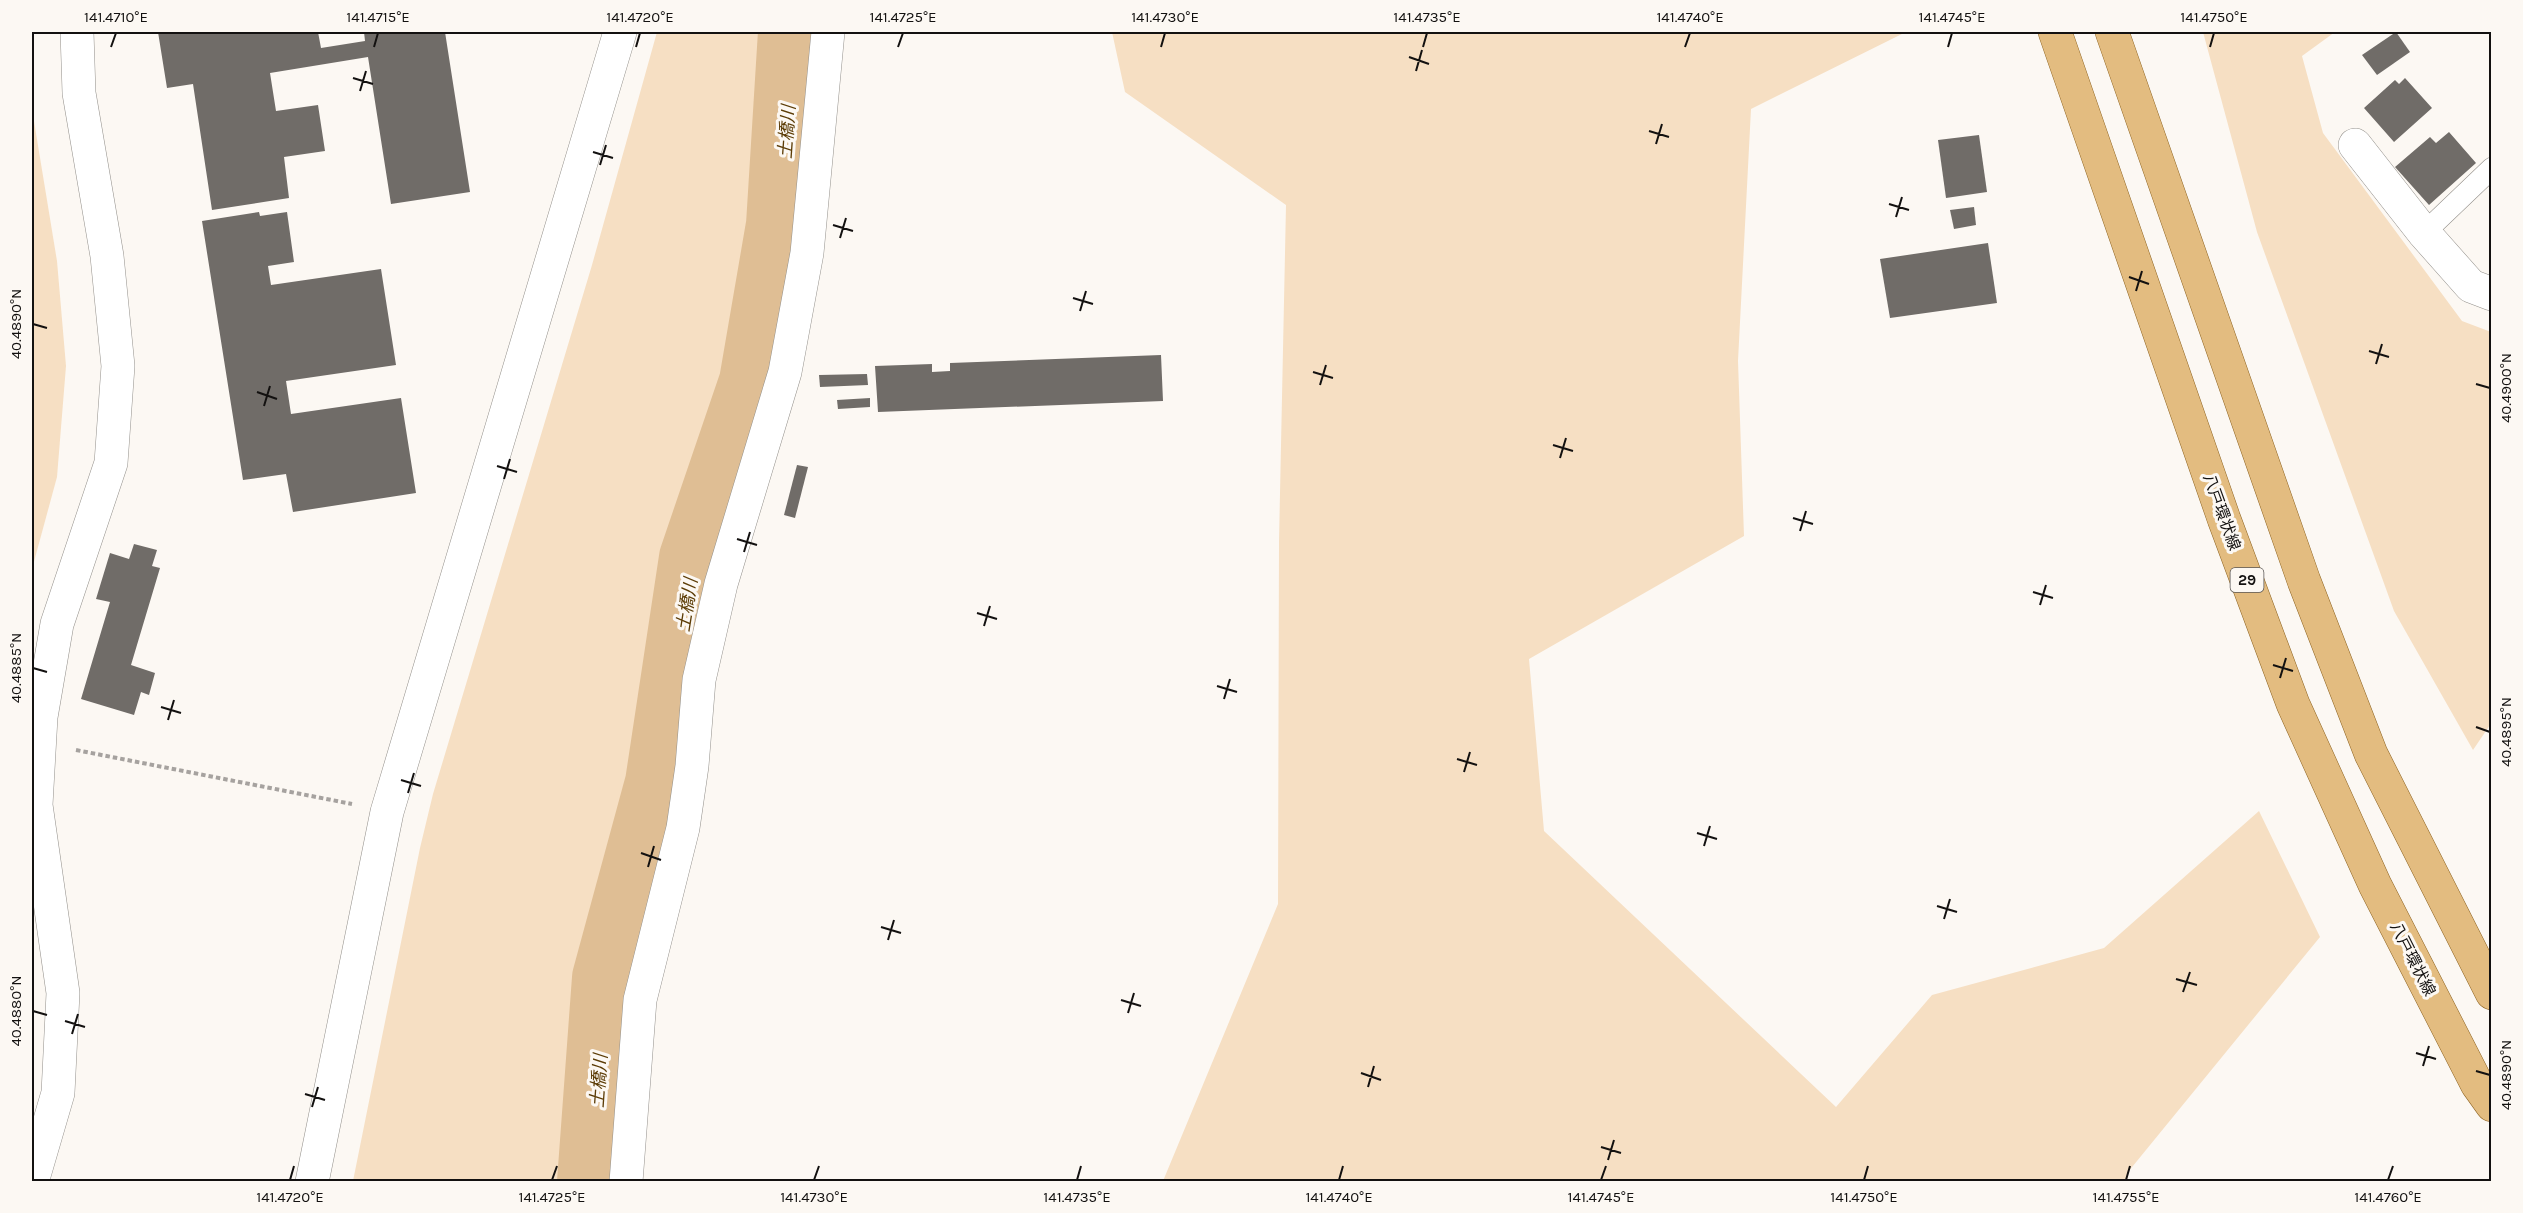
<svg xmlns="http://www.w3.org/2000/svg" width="2523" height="1213" font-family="Karla,'Noto Sans JP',sans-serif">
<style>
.green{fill:#f6dfc3}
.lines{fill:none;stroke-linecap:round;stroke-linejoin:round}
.river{stroke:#dfbe94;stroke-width:70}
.building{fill:#706c68}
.lane-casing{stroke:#93908b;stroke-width:22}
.street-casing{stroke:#93908b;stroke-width:34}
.secondary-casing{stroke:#93908b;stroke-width:34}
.primary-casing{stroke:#8e6422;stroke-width:34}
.path{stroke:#a6a29f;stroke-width:4;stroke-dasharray:4.5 3;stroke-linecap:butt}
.lane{stroke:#fff;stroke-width:21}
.street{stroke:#fff;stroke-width:33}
.secondary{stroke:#fff;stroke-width:33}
.primary{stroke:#e3bc80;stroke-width:33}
.ticks{fill:none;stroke:#131110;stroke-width:2}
.labels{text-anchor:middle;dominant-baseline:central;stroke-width:6;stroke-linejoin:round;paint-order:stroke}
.shield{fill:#fcf8f3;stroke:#595654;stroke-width:1.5}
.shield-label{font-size:15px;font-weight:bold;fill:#131110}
.street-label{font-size:16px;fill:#131110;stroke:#fcf8f3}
.water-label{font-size:18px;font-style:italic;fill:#5c3c06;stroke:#fcf8f3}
.neatline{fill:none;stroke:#131110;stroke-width:2}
.ticks-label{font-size:15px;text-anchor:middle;fill:#131110}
</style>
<rect width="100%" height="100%" fill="#fcf8f3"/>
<!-- green -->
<g class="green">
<path d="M657,32H784L771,221L746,382L705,492L675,513L668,542L678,564L647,791L591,977L581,1181H353L420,848L433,794L592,265Z"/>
<path d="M1112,32H1906L1751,109L1738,361L1744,536L1529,659L1544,831L1836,1107L1932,995L2104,948L2259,811L2320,937L2128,1172L2127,1181H1163L1278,904L1279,542L1286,205L1125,92Z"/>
<path d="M2203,32H2335L2302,56L2323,133L2462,321L2491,332L2492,722L2473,750L2394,611L2257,232Z"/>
<path d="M32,109L57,261L66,366L57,477L32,569Z"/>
</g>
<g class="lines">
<!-- river -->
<path class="river" d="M592,1182L607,978L660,783L694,558L754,382L781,225L793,32"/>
</g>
<!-- building -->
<g class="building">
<path d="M158,32H318L321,48L365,41L364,32H445L470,192L391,204L368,57L270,73L276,111L318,105L325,151L284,157L289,198L212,210L193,84L167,88Z"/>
<path d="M2396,32L2410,52L2377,75L2362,55Z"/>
<path d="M2405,78L2432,108L2394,142L2364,108L2395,80L2399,84Z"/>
<path d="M2449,132L2476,163L2429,205L2395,167L2430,137L2436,143Z"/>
<path d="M1979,135L1987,192L1946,198L1938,140Z"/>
<path d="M1974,207L1976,225L1954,229L1950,210Z"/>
<path d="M259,212L260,216L287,212L294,262L268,266L271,285L381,269L396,365L286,381L291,414L401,398L416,493L293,512L286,474L243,480L202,221Z"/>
<path d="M1988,243L1997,303L1890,318L1880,259Z"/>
<path d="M1161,355L1163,401L878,412L875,366L932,364V372L950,371V363Z"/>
<path d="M867,374L868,385L820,387L819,375Z"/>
<path d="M870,398V407L838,409L837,400Z"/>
<path d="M797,465L808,467L795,518L784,515Z"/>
<path d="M134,544L157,550L152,566L160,568L131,665L155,673L149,695L141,692L134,715L81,699L110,602L96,599L110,553L129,559Z"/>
</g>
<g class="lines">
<!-- lane casing -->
<g class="lane-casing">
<path id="lane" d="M2424,233L2492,168"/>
</g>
<!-- street casing -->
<g class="street-casing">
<g id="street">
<path d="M2355,145L2424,233L2471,286L2492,294"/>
<path d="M32,1182L58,1093L63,993L36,805L41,717L57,624L111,463L118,366L107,256L79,93L77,32"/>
<path d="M626,1182L640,1000L683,828L692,766L699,680L721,584L785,372L807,253L828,32"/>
</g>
</g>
<!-- secondary casing -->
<g class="secondary-casing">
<path id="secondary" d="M312,1182L387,812L620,32"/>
</g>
<!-- primary casing -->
<g class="primary-casing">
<g id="primary">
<path d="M2055,32L2224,519L2293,704L2375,885L2477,1084L2492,1105"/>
<path d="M2112,32L2304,581L2371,754L2492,993"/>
</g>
</g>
<!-- path -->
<path class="path" d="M76,750L352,804"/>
<!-- lane -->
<use href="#lane" class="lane"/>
<!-- street -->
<use href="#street" class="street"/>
<!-- secondary -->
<use href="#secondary" class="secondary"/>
<!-- primary -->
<use href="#primary" class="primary"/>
</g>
<!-- ticks -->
<path class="ticks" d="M111,47L116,33M374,47L378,33M636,47L640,33M898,47L903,33M1161,47L1165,33M1423,47L1427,33M1685,47L1690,33M1948,47L1952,33M2210,47L2214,33M1409,57L1429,64M1416,71L1422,50M353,78L373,84M360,91L366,71M1649,131L1669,137M1656,144L1662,124M593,152L613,158M600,165L606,145M1889,204L1909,210M1896,217L1902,197M833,225L853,231M840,238L846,218M2129,277L2149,284M2136,291L2142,271M1073,298L1093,304M1080,311L1086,291M33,324L47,328M2369,351L2389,357M2376,364L2382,344M1313,372L1333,378M2476,384L2490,388M1320,385L1326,365M257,392L277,399M264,406L270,386M1553,445L1573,451M1560,458L1566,438M497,466L517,472M504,479L510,459M1793,518L1813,524M1800,531L1806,511M737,539L757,545M744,552L750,532M2033,592L2053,598M2040,605L2046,585M977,613L997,619M984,626L990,606M2273,665L2293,671M33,668L47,672M2280,678L2286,658M1217,686L1237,692M1224,699L1230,679M161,707L181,713M168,720L174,700M2476,727L2490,732M1457,759L1477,765M1464,772L1470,752M401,780L421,786M408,793L414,773M1697,833L1717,839M1704,846L1710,826M641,853L661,860M648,867L654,846M1937,906L1957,912M1944,919L1950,899M881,927L901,933M888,940L894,920M2176,979L2197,985M2183,992L2190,972M1121,1000L1141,1006M33,1011L47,1015M1128,1013L1134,993M65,1021L85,1027M72,1034L78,1014M2416,1053L2436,1059M2423,1066L2429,1046M2476,1071L2490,1075M1361,1073L1381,1080M1368,1087L1374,1066M305,1094L325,1100M312,1107L318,1087M1601,1147L1621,1153M1608,1160L1614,1140M290,1180L294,1166M552,1180L557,1166M814,1180L819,1166M1077,1180L1081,1166M1339,1180L1343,1166M1601,1180L1606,1166M1864,1180L1868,1166M2126,1180L2130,1166M2388,1180L2393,1166"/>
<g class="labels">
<!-- shield labels -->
<rect class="shield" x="2230.5" y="568" width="33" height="24" rx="4.5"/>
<g class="shield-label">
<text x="2247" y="580">29</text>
</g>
<!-- street labels -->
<g class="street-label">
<text transform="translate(2222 512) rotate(70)">八戸環状線</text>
<text transform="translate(2413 959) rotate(63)">八戸環状線</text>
</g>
<!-- water labels -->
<g class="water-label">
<text transform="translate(787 132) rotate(-86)">土橋川</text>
<text transform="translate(687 605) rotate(-81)">土橋川</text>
<text transform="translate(599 1081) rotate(-86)">土橋川</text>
</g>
</g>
<!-- border -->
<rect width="2523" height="1213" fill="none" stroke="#fcf8f3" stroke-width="66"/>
<rect x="33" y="33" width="2457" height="1147" class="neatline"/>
<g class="ticks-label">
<text x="116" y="22">141.4710°E</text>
<text x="378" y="22">141.4715°E</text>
<text x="640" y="22">141.4720°E</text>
<text x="903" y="22">141.4725°E</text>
<text x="1165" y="22">141.4730°E</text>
<text x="1427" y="22">141.4735°E</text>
<text x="1690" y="22">141.4740°E</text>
<text x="1952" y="22">141.4745°E</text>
<text x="2214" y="22">141.4750°E</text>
<text transform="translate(16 324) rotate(-90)" y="5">40.4890°N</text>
<text transform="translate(2506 388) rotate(-90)" y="5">40.4900°N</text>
<text transform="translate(16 668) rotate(-90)" y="5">40.4885°N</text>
<text transform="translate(2506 732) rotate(-90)" y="5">40.4895°N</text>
<text transform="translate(16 1011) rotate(-90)" y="5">40.4880°N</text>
<text transform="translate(2506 1075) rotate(-90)" y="5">40.4890°N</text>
<text x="290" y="1202">141.4720°E</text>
<text x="552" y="1202">141.4725°E</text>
<text x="814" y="1202">141.4730°E</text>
<text x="1077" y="1202">141.4735°E</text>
<text x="1339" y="1202">141.4740°E</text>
<text x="1601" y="1202">141.4745°E</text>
<text x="1864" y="1202">141.4750°E</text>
<text x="2126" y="1202">141.4755°E</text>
<text x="2388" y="1202">141.4760°E</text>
</g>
</svg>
